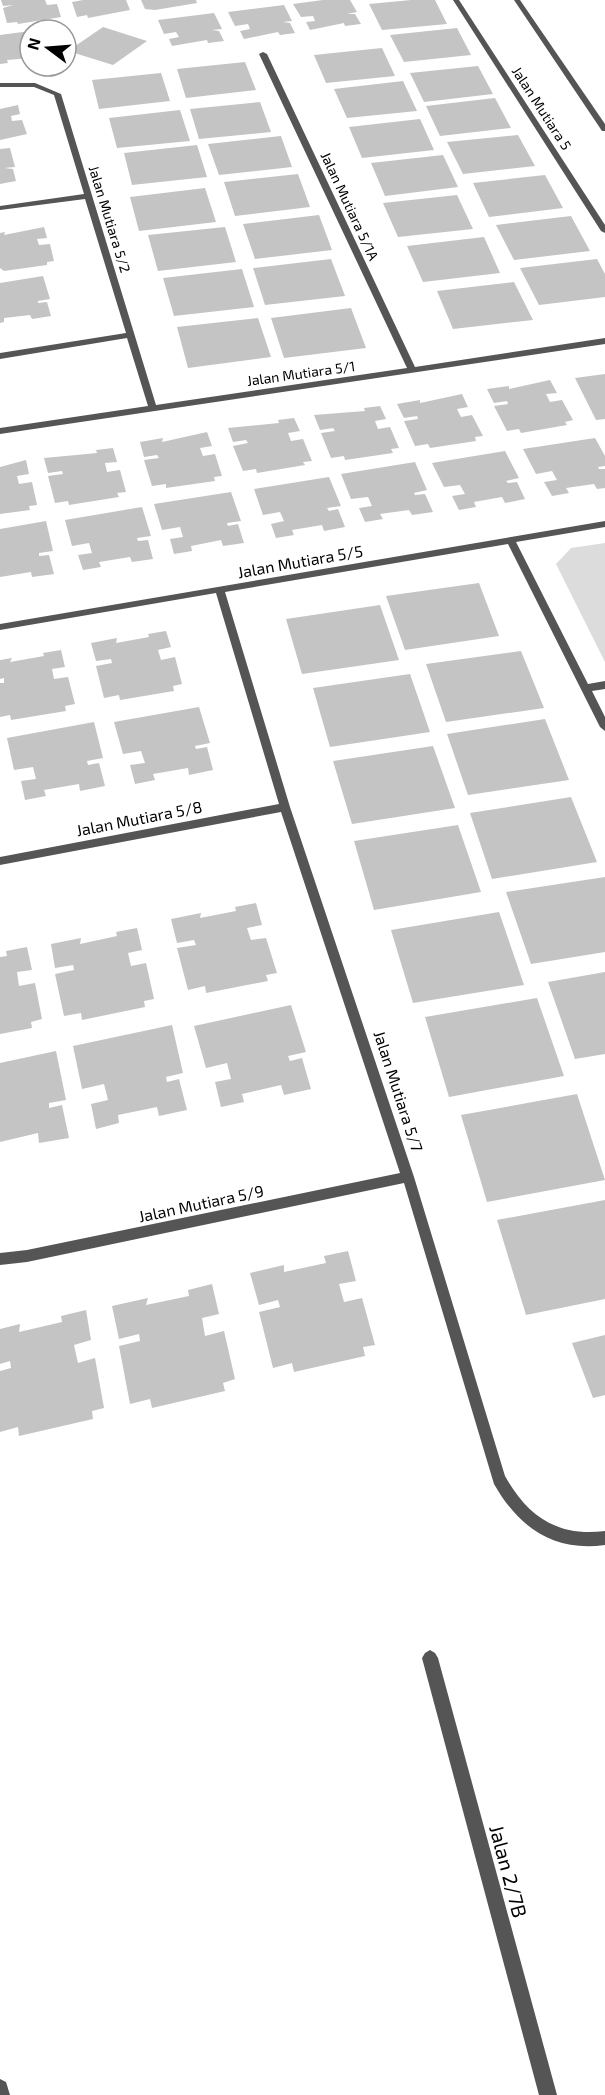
<svg xmlns="http://www.w3.org/2000/svg" width="605" height="2095" font-family="'Exo 2',sans-serif">
<style>
.green{fill:#dcdcdc}
.building{fill:#c4c4c4}
.lines{fill:none;stroke-linecap:round;stroke-linejoin:round}
.minor{fill:#555;fill-rule:evenodd}
.tertiary{fill:#555;fill-rule:evenodd}
.labels{text-anchor:middle;dominant-baseline:central;stroke-width:4.5;stroke-linejoin:round;paint-order:stroke}
.far-street-label{font-size:14px;fill:#000;stroke:#fff}
.street-label{font-size:16px;fill:#000;stroke:#fff}
.near-street-label{font-size:20px;fill:#000;stroke:#fff}
</style>
<rect width="100%" height="100%" fill="#fff"/>
<!-- green -->
<path class="green" d="M605,543V662L556,564L571,548Z"/>
<!-- building -->
<g class="building">
<path d="M1,0H45L47,5L57,4L61,17L18,24L17,22L7,23L3,8L13,5L3,6Z"/>
<path d="M83,0H126L130,10L88,18L87,15L77,17L72,2Z"/>
<path d="M141,0H196L197,3L155,10L145,9Z"/>
<path d="M323,0H350L357,12L347,14H355L361,24L345,26L344,23L310,30L306,22L315,21L313,16L301,17L293,4Z"/>
<path d="M411,0H435L447,24L382,30L369,4Z"/>
<path d="M284,5L292,21L283,22L290,23L295,33L280,35L278,32L244,39L240,31L250,29L248,24L235,26L228,12Z"/>
<path d="M214,13L222,29L212,30L219,31L224,41L208,43L207,40L172,46L169,39L179,37L176,32L164,34L158,20Z"/>
<path d="M103,27L147,41L113,65L68,51Z"/>
<path d="M457,28L471,55L404,62L390,35Z"/>
<path d="M30,31V58L7,60L8,63L0,64V35Z"/>
<path d="M382,48L395,76L326,83L314,55Z"/>
<path d="M245,62L256,90L186,98L177,69Z"/>
<path d="M478,66L493,94L424,102L410,73Z"/>
<path d="M161,73L170,101L99,109L92,80Z"/>
<path d="M403,81L417,111L347,118L334,89Z"/>
<path d="M495,98L511,128L440,136L426,106Z"/>
<path d="M260,102L271,132L199,139L190,109Z"/>
<path d="M18,105L20,114L11,116L12,121L22,120L27,134L0,140V109Z"/>
<path d="M180,110L190,141L117,148L109,118Z"/>
<path d="M420,119L434,150L362,158L349,127Z"/>
<path d="M518,135L535,166L463,174L447,142Z"/>
<path d="M281,136L292,167L219,175L208,144Z"/>
<path d="M197,145L207,177L132,185L124,153Z"/>
<path d="M10,148L15,167L4,168L13,169L16,181L0,184V149Z"/>
<path d="M443,155L458,187L385,196L371,163Z"/>
<path d="M298,174L310,207L235,216L224,182Z"/>
<path d="M545,175L563,208L489,217L473,183Z"/>
<path d="M205,188L216,222L139,231L130,197Z"/>
<path d="M457,195L473,229L398,237L383,203Z"/>
<path d="M319,215L332,250L255,259L243,224Z"/>
<path d="M571,216L590,251L514,260L496,225Z"/>
<path d="M44,227L47,238L37,239L39,245L50,244L54,261L47,262V265L4,271L0,268V233L5,232L4,235Z"/>
<path d="M225,227L236,262L158,271L148,235Z"/>
<path d="M484,237L500,273L423,282L407,246Z"/>
<path d="M331,259L345,296L265,305L253,268Z"/>
<path d="M597,259L605,274V297L539,305L520,268Z"/>
<path d="M242,269L254,307L174,316L163,278Z"/>
<path d="M43,276L50,299L38,301V303L47,302L51,316L32,319L30,315L4,318V322L0,323V283Z"/>
<path d="M514,282L533,320L453,329L437,291Z"/>
<path d="M351,308L366,348L284,358L271,318Z"/>
<path d="M258,318L271,357L188,368L177,327Z"/>
<path d="M605,374V419L596,420L575,378Z"/>
<path d="M550,380L557,393L546,394L550,402L562,400L573,420L565,422L567,425L521,433L519,429L507,431L494,406L508,404L507,401L494,403L487,389L509,386V389Z"/>
<path d="M462,394L468,407L457,409L461,417L472,415L483,436L475,437L476,441L430,448L428,444L415,446L404,421L418,419L417,416L404,418L397,404L420,400V403Z"/>
<path d="M380,406L386,419L375,421L378,429L390,427L399,448L391,449L393,453L345,460L344,456L331,458L321,433L335,431L333,428L320,430L314,415L365,411L364,408Z"/>
<path d="M294,418L300,431L288,433L291,441L303,439L312,461L303,462L305,465L257,473L256,469L243,471L233,446L248,443L246,440L233,442L228,428L279,423L278,420Z"/>
<path d="M207,432L212,446L200,448L203,456L215,454L222,476L214,477L215,481L166,488V484L152,486L144,460L159,458L157,455L144,457L140,442L163,438L162,442Z"/>
<path d="M595,438L605,456V466L598,467L599,469H605V488L597,489L594,484L566,488L569,493L552,496L544,482L557,480L552,471L536,474L523,449Z"/>
<path d="M113,448L117,462L105,463L107,472L120,470L126,492L117,493L119,497L69,505L68,501L55,503L48,476L63,474L62,471L48,473L44,458L97,453L96,450Z"/>
<path d="M505,451L519,478L506,481L508,483L517,482L525,499L505,503L502,497L474,502L476,507L459,510L452,496L465,494L460,485L444,487L432,463Z"/>
<path d="M26,460L29,474L17,476L19,484L32,482L37,505L29,506L30,510L0,514V467Z"/>
<path d="M415,462L427,490L414,493L415,495L425,494L433,512L412,515L409,510L380,514L383,519L365,522L359,508L372,506L368,497L351,499L341,474Z"/>
<path d="M329,477L341,506L327,508L329,511L338,509L345,527L324,531L322,525L292,530L294,535L276,538L271,524L284,521L280,512L263,515L254,489Z"/>
<path d="M231,492L241,521L227,523L228,526L238,524L244,543L223,546L221,540L191,546L192,551L174,554L170,539L183,537L180,527L162,530L154,504Z"/>
<path d="M142,507L151,536L137,538L138,541L148,540L153,559L132,562L130,557L99,562L101,567L83,570L78,555L92,553L89,543L72,546L65,520Z"/>
<path d="M46,521L53,551L39,553V556L49,555L54,574L32,577L31,572L0,577V529Z"/>
<path d="M479,583L499,636L405,650L386,596Z"/>
<path d="M380,605L399,660L302,674L286,619Z"/>
<path d="M166,631L171,647L158,650L161,660L175,657L182,684L173,686L174,691L120,700L119,695L104,698L96,666L112,663L111,659L96,661L91,643L117,638L116,643L149,637L148,634Z"/>
<path d="M61,650L65,667L52,669L54,679L68,677L75,704L65,706L66,711L11,720L10,715L0,717V683H4V678L0,679V660L12,658L10,662L44,656L43,653Z"/>
<path d="M521,651L544,708L446,722L426,664Z"/>
<path d="M410,674L430,732L330,747L313,688Z"/>
<path d="M199,707L210,743L195,746L196,749L207,747L213,770L189,775L188,768L153,774L155,780L135,784L130,765L145,763L141,751L123,754L114,722Z"/>
<path d="M545,719L569,780L468,795L447,734Z"/>
<path d="M94,722L103,758L87,761L88,765L99,763L105,786L80,791L79,784L44,790L46,796L25,800L21,781L36,779L33,767L14,770L7,738Z"/>
<path d="M433,746L455,808L352,824L333,761Z"/>
<path d="M571,797L597,862L492,879L470,813Z"/>
<path d="M458,825L481,892L374,910L354,841Z"/>
<path d="M605,877V952L531,964L506,892Z"/>
<path d="M256,903L262,925L247,928L251,940L266,938L277,973L266,975L268,981L206,993L205,986L188,990L177,948L196,945L194,940L177,943L171,919L201,913L200,918L236,911L235,907Z"/>
<path d="M499,912L524,985L413,1003L391,930Z"/>
<path d="M137,928L142,950L128,953L131,966L146,963L154,999L144,1001L145,1007L82,1020L81,1013L64,1016L55,974L74,970L73,965L55,968L51,944L81,938L80,944L117,936L116,932Z"/>
<path d="M27,947L32,970L17,972L19,986L35,983L42,1019L31,1022L32,1028L0,1034V957L7,956L6,951Z"/>
<path d="M605,972V1054L575,1059L548,982Z"/>
<path d="M537,998L564,1076L449,1097L425,1017Z"/>
<path d="M291,1005L306,1052L288,1056L290,1061L302,1058L311,1089L284,1095L281,1085L242,1094L244,1102L221,1107L215,1082L231,1079L227,1063L206,1068L194,1026Z"/>
<path d="M172,1025L183,1073L166,1077L167,1082L179,1079L187,1110L159,1116L157,1107L118,1115L119,1123L96,1129L91,1104L108,1100L104,1084L82,1089L73,1046Z"/>
<path d="M56,1051L66,1100L49,1103V1108L62,1105L69,1138L39,1143L38,1133L0,1142V1063Z"/>
<path d="M577,1094L605,1180L487,1202L461,1115Z"/>
<path d="M605,1200V1299L526,1315L497,1220Z"/>
<path d="M348,1251L356,1281L339,1284L344,1302L362,1298L375,1345L363,1347L365,1356L294,1372L292,1363L273,1368L259,1312L280,1307L278,1300L259,1305L250,1273L284,1265V1272L326,1263L324,1256Z"/>
<path d="M212,1284L219,1314L202,1318L205,1336L224,1331L235,1379L223,1383L225,1391L152,1408L150,1399L130,1404L119,1346L140,1341L139,1334L119,1339L112,1306L148,1298L146,1305L189,1296L188,1290Z"/>
<path d="M86,1310L91,1340L74,1345L78,1363L95,1358L104,1408L92,1411L93,1419L19,1436L18,1427L0,1432V1371L11,1368L10,1361L0,1364V1329L20,1324L19,1332L62,1322L61,1316Z"/>
<path d="M605,1335V1395L593,1398L572,1343Z"/>
</g>
<g class="lines">
<!-- minor -->
<g class="minor">
<path d="M453,0H459L605,225V233L601,231Z"/>
<path d="M263,52L267,54L415,367L605,338V344L0,434V428L148,406L127,338L0,359V353L126,333L85,199L0,210V206L84,194L54,95L34,87H0V83H35L61,94L156,405L407,368L259,54Z"/>
<path d="M605,521V527L516,542L588,684L605,681V689L592,691L605,717V731L600,727L508,544L225,592L290,807L414,1177L505,1476C528,1517 558,1537 605,1531V1545C554,1552 519,1528 494,1484L404,1183L27,1262L0,1265V1253L27,1250L400,1173L281,812L0,865V857L279,804L216,593L0,630V624Z"/>
<path d="M430,1650L435,1653L438,1658L557,2095H539L422,1658L425,1653Z"/>
<path d="M0,2079L6,2082L10,2095H0Z"/>
</g>
<!-- tertiary -->
<path class="tertiary" d="M514,0H520L605,124V131H602Z"/>
</g>
<g class="labels">
<!-- far-street labels -->
<g class="far-street-label">
<text transform="translate(542 108) rotate(57)">Jalan Mutiara 5</text>
<text transform="translate(350 206) rotate(65)">Jalan Mutiara 5/1A</text>
<text transform="translate(110 219) rotate(73)">Jalan Mutiara 5/2</text>
<text transform="translate(301 373) rotate(-8)">Jalan Mutiara 5/1</text>
</g>
<!-- street labels -->
<g class="street-label">
<text transform="translate(300 561) rotate(-10)">Jalan Mutiara 5/5</text>
<text transform="translate(139 818) rotate(-11)">Jalan Mutiara 5/8</text>
<text transform="translate(399 1091) rotate(72)">Jalan Mutiara 5/7</text>
<text transform="translate(201 1203) rotate(-12)">Jalan Mutiara 5/9</text>
</g>
<!-- near-street labels -->
<g class="near-street-label">
<text transform="translate(509 1871) rotate(75)">Jalan 2/7B</text>
</g>
</g>
<!-- north arrow -->
<g transform="translate(48 48) rotate(286)"><circle r="28" fill="#ffffff" stroke="#999999" stroke-width="1.5"/>
<path d="M0-4.5L10 22L0 15L-10 22Z" fill="#000000"/>
<text y="-9" font-size="16" font-weight="bold" text-anchor="middle" fill="#000000">N</text>
</g>
</svg>
